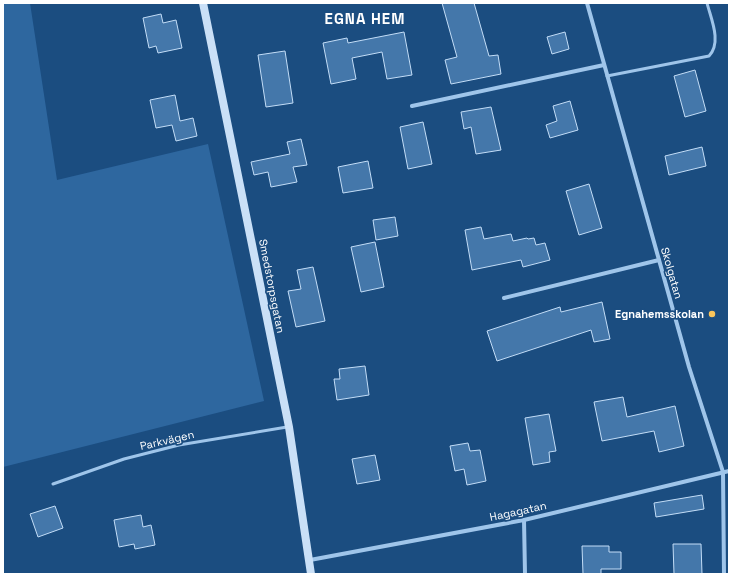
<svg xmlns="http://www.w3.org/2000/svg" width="732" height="577" font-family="'Space Grotesk',sans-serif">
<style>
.green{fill:#2e679f}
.building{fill:#47a;stroke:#c3ddf7}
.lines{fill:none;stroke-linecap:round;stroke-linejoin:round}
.lane{stroke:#9fc5ea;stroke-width:3}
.street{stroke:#9fc5ea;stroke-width:4}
.secondary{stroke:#cae0f7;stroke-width:8}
.poi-dot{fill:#fbc55b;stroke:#1b4d80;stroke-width:1.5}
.labels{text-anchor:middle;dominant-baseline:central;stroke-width:3.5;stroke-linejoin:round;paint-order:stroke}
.street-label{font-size:11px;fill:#fff;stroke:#1b4d80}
.poi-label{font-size:11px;font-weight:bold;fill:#fff;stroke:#1b4d80;text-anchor:end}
.district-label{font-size:15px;font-weight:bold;letter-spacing:1px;fill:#fff;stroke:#1b4d80}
</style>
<rect width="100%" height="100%" fill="#1b4d80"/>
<!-- green -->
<path class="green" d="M3,3H30L57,180L208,144L264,401L3,467Z"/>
<!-- building -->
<g class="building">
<path d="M442,3H474L489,56L498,55L501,74L451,84L445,60L457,57Z"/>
<path d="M161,14L163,23L176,20L182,48L158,53L156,46L149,48L143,18Z"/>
<path d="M404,32L412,75L387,79L382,52L352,58L356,79L331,84L323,43L347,38L348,43Z"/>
<path d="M565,32L569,49L552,54L547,37Z"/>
<path d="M285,51L293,103L266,107L258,55Z"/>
<path d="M695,70L706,111L685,117L674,76Z"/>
<path d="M175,95L180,121L193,118L197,136L176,141L172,125L156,128L150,100Z"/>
<path d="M570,101L578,130L550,138L546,125L557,121L553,106Z"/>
<path d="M491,107L501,150L476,154L471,127L464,129L461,112Z"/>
<path d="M423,122L432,164L408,169L400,127Z"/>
<path d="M301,139L307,165L293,167L297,182L271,187L268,172L254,175L251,162L290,154L287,142Z"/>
<path d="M702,147L706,166L669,175L665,156Z"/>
<path d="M368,161L373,188L343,193L338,167Z"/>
<path d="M589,184L602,228L579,235L566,191Z"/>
<path d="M395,217L398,236L376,240L373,220Z"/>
<path d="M481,227L484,239L511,234L513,241L527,238L528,239L534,238L536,245L545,243L550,260L523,267L521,260L472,270L465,230Z"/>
<path d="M375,242L384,287L361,292L351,247Z"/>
<path d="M313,267L325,321L296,327L288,291L301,289L297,270Z"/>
<path d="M602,302L610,339L594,342L591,330L497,361L487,331L560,307L561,312Z"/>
<path d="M365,366L369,395L337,400L334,379H340L339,369Z"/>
<path d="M623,397L627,417L675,406L684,446L659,452L654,431L602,441L594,402Z"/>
<path d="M549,414L556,451L549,452L550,462L533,465L525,418Z"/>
<path d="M468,443L470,451L480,450L486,481L467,485L464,469L455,471L450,446Z"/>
<path d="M375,455L380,480L357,484L352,459Z"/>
<path d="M702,495L704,509L656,517L654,503Z"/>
<path d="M55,506L63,528L38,537L30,514Z"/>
<path d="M141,515L143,527L151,525L155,545L135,549L134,544L119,547L114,520Z"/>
<path d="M673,544H701L702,574H674Z"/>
<path d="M582,546H609V552H621V569H601V574H583Z"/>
</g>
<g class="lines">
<!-- lane -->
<g class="lane">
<path d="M607,76L709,56C722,42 711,19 707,3"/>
<path d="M53,484L124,459L179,445L287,427"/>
</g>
<!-- street -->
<g class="street">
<path d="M587,3L689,367L723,472L724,574"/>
<path d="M412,106L604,65"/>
<path d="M504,298L659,260"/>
<path d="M524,520L525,574"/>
<path d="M310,560L524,520L729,471"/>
</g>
<!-- secondary -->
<path class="secondary" d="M203,3L289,427L311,574"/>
</g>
<!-- markers -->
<circle class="poi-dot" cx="712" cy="314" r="4"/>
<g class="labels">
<!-- street labels -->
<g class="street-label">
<text transform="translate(672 273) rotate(74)">Skolgatan</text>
<text transform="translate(272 286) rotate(79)">Smedstorpsgatan</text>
<text transform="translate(167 440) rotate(-13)">Parkvägen</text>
<text transform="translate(518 511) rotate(-12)">Hagagatan</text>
</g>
<!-- poi labels -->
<g class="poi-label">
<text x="704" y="314">Egnahemsskolan</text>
</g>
<!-- district labels -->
<g class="district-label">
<text x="365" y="18">EGNA HEM</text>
</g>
</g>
<!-- border -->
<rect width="732" height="577" fill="none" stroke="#ffffff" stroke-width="8"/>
</svg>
